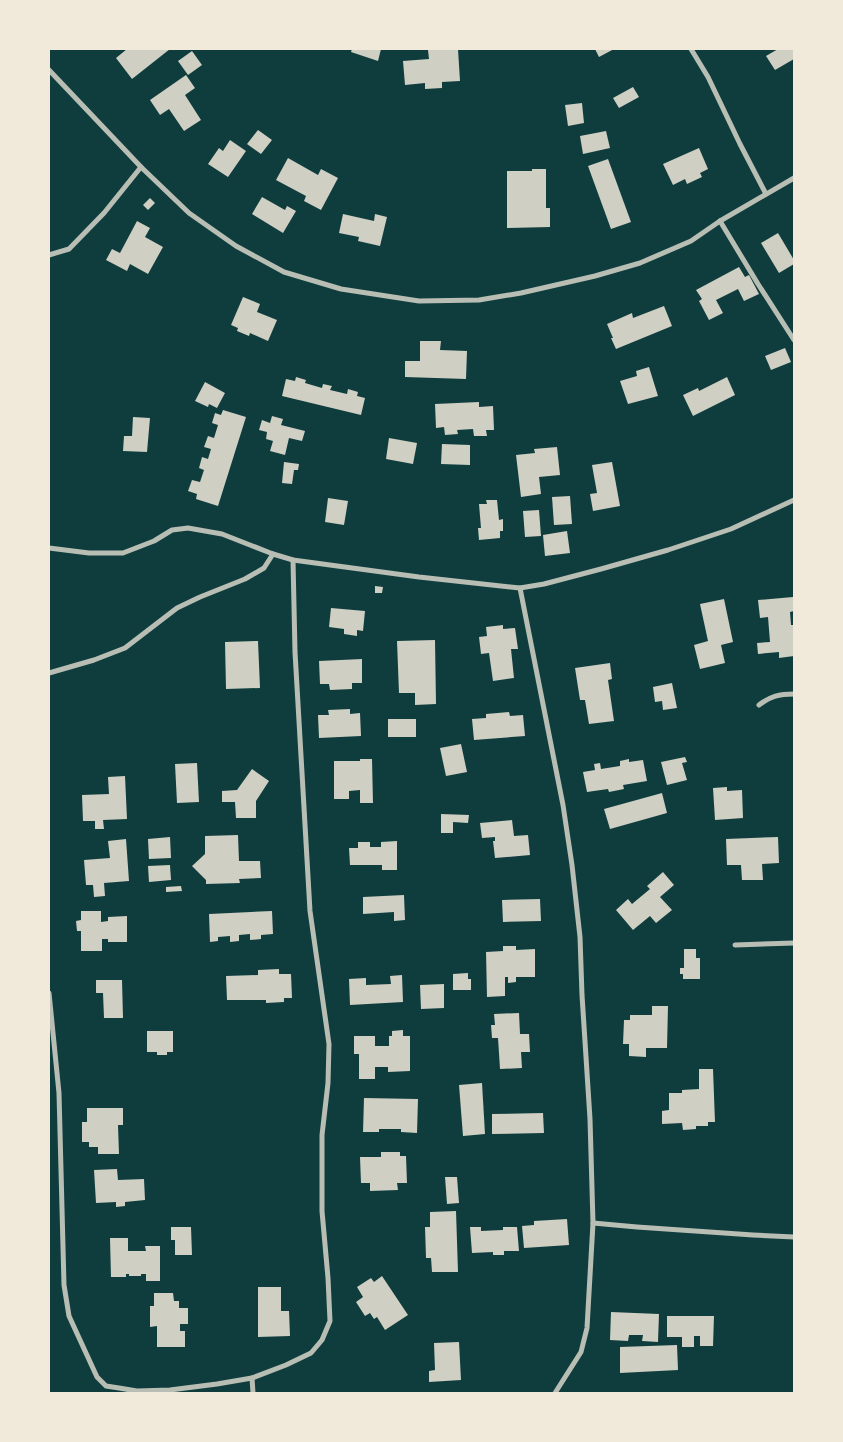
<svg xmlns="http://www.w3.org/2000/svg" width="843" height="1442" font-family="Karla,sans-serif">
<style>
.building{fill:#cfcfc3}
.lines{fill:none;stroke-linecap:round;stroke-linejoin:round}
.minor{stroke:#b8beb3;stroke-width:5}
</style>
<rect width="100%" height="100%" fill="#0f3d3e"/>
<!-- building -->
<g class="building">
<path d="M127,49H170L132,79L116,58Z"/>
<path d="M352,49H381L378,61L351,52Z"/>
<path d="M458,49L460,81L442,82V88L425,89V83L405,85L403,61L429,59L428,50Z"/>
<path d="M595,49H614L599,57Z"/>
<path d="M778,49H794V59L775,70L766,56Z"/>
<path d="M192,51L202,65L188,75L178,61Z"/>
<path d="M186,75L195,88L185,95L201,120L184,131L169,109L160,115L150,100Z"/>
<path d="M633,87L639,97L619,108L613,98Z"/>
<path d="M582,103L584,123L568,126L565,105Z"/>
<path d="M258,130L272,140L261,154L247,144Z"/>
<path d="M606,131L610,148L583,154L580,136Z"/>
<path d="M230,140L246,151L228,177L208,164L219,148L223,151Z"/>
<path d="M699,148L708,169L700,173L702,177L687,184L685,179L673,185L663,164Z"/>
<path d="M288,158L318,175L321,169L338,178L321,210L304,201L306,196L276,180Z"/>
<path d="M608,159L631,222L611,229L588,166Z"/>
<path d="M532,169H546V208H550V227L507,228V171H532Z"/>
<path d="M262,197L285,210L287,206L296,211L283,233L252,214Z"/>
<path d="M150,198L155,203L148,210L143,205Z"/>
<path d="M343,214L374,221L375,214L387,217L380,246L358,241L359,237L339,233Z"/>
<path d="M137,221L150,228L145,237L163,247L148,274L130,264L127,271L106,260L112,249L120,253Z"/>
<path d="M778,233L794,260V264L779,273L761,243Z"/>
<path d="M739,267L745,277L749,275L759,294L744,301L738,289L716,300L723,313L709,320L699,301L702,299L696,290Z"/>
<path d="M243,297L260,304L257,312L277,320L268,341L250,333L249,336L237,331L238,328L231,325Z"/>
<path d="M664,306L672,326L616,349L611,338H613L607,324L632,313L633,318Z"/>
<path d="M420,341H441L440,350L467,351L466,379L405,377V361H420Z"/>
<path d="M785,348L791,362L771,370L765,356Z"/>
<path d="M649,367L658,396L628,404L620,381L637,376L636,371Z"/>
<path d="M296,377L306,380L305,383L322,388L323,384L332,386L330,390L347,394L348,389L358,392L357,396L365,398L361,415L282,396L286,379L295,381Z"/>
<path d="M727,377L735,395L693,416L683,395L698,388L699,391Z"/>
<path d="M205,382L225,393L217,408L209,404L208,407L195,401Z"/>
<path d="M479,402V407L493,406L494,430H486L487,436H474L473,429L457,430L458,434L445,435L444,427L436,428L435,404Z"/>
<path d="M223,410L246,417L218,506L196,499L197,494L188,491L192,480L200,482L204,470L199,468L202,457L208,459L211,449L204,447L208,436L214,438L218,425L212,423L215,413L221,415Z"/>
<path d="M272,416L283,419L281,425L305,431L302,441L289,438L285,455L270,451L273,441L266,439L267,432L259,430L262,420L270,423Z"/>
<path d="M133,417L150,418L147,452L123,451L124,436H132Z"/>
<path d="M389,438L417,443L413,464L386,459Z"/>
<path d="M442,444L470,445V465L441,464Z"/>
<path d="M557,447L560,475L539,477L541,494L521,497L516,455L535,453L534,449Z"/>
<path d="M284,462L299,464L298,470H294L292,484L282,483Z"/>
<path d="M612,462L620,506L593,511L590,494L597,493L592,465Z"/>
<path d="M570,496L572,524L554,525L552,497Z"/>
<path d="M328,498L348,501L344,525L325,522Z"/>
<path d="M486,500H497L499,520L503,519V531H500V538L479,540L478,528H481L479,504H487Z"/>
<path d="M539,510L541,536L525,537L523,511Z"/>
<path d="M567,531L570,553L545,556L543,535Z"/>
<path d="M375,586L383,587L382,593H375Z"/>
<path d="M793,597L794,611L790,612L791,625H794V656L779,658V652L758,654L757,643L770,642L768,617L760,618L758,600Z"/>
<path d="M724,599L733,642L721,645L725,663L700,669L694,645L708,641L700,604Z"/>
<path d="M331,608L365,611L363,631L357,630V636L344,634V629L329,627Z"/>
<path d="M503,625V629L515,628L518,649H511L514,678L493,681L489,653L481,654L479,637L487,636L486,627Z"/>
<path d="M435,640L436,704L415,705V693H399L397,641Z"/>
<path d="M258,641L260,688L226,689L225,642Z"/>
<path d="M362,659V683H352V689L330,690L329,684H320L319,661Z"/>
<path d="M610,663L612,679L608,680L614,721L589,724L585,700H580L575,668Z"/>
<path d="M672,683L677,708L663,710L662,701L655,702L653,687Z"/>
<path d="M350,709V714L360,713L361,736L319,738L318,715H329L328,710Z"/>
<path d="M509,712L510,716L523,715L525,736L474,740L472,719L486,718V714Z"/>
<rect x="388" y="719" width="28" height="18"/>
<path d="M461,744L467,772L446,776L440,748Z"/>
<path d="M685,757L687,762L682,763L687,780L667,785L661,762Z"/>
<path d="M360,759H372L373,803H360V790L349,791V799H334V761H360Z"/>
<path d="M629,759V762L643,760L647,781L623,785L624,789L609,792L608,789L587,792L583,772L595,770L594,764L600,763L601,769L620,766V761Z"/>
<path d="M197,763L199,802L177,803L175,764Z"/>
<path d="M252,769L269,781L256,801V818H236L235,802H222V791L237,790Z"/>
<path d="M125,776L127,819L103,820L104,829H95V821H83L82,795L109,794L108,777Z"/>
<path d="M727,787V791L742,790L743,818L715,820L713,788Z"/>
<path d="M662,793L667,813L610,829L604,809Z"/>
<path d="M441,814L469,815L468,823L453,822V833H441Z"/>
<path d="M512,820L514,836L528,835L530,855L495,858L493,841H495V837L482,838L480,823Z"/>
<path d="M238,835L239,861H260L261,878L239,879L240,883L206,884V880L192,866L205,854V836Z"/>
<path d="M170,837L171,858L149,859L148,839Z"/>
<path d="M778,837L779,863L762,864L763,880H742L741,865H727L726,839Z"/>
<path d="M126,839L129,881L104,883L105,896L94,897L93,885H86L84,860L110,858L108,841Z"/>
<path d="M397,841V870H382V865H350L349,848H358V842H370V847H381V842Z"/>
<path d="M170,865L171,880L149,882L148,866Z"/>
<path d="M663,872L674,885L660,897L672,910L656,923L650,916L633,930L616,910L628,899L632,904L650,889L647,886Z"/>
<path d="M181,886L182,891L166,892V887Z"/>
<path d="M404,895L405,920L394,921V912L363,914V897Z"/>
<path d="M540,899L541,921L503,922L502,900Z"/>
<path d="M81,911H101V922L108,921V917L127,916V942H108V939H102V951H81V931H77L76,921L81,920Z"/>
<path d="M272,911L273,934L261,935V939L250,940V934L239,935V941L230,942V936L218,937V941L210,942L209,914Z"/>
<path d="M503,946H516V950L535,949V977H516V982L508,983V977H505V996L487,997L486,952L503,951Z"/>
<path d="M684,949H696V958H700V979H683V974H680V968H684Z"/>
<path d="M279,969V974H291L292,998H284V1002L266,1003V1000H227L226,976L258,975V970Z"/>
<path d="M468,973V979H471V990H453V974Z"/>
<path d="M402,975L403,1002L350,1005L349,979L366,978V985L391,984L390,976Z"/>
<path d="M96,980H122L123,1018H104L103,993H96Z"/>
<path d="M444,984V1008L421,1009L420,985Z"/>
<path d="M652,1006H668L667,1048H646V1057L629,1056V1044H623L624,1020H630V1015H652Z"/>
<path d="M519,1013L520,1034H529L530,1052H521L522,1068L500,1069L498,1038H492L491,1025H495L494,1014Z"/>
<path d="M403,1030V1036H410V1071L388,1072V1067H375V1079H359V1054H354V1036H375V1046H389V1036H392V1031Z"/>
<path d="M147,1031H173V1052H167V1055H157V1052H147Z"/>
<path d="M699,1069H713L715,1122H708V1126H696V1129L683,1130L682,1123L662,1124V1111L669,1110V1093H682V1090L699,1089Z"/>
<path d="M482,1083L485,1134L463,1136L459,1085Z"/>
<path d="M364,1098L418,1099L417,1133L401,1132V1129H379V1132H363Z"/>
<path d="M87,1108H123V1125H118L119,1154H98V1147H89V1142H82V1122H87Z"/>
<path d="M543,1113L544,1133L492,1134V1114Z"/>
<path d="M381,1152H400V1156H406L407,1183H397L398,1190L370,1191V1183H361L360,1157H381Z"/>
<path d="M117,1169L118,1180L144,1179L145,1200L125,1202V1206L116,1207V1202L96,1203L94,1170Z"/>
<path d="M445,1177H457L459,1203L447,1204Z"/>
<path d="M456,1211L458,1272H432L431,1258H426L425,1227H430V1212Z"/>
<path d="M567,1219L569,1245L524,1248L522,1226L534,1225V1221Z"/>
<path d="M171,1227H191L192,1255H175V1240H171Z"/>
<path d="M470,1227H481V1231L503,1230V1227H517L519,1251H504V1255H493V1252L472,1253Z"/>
<path d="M110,1238H128V1251H146L145,1246H160V1281H146V1274H141V1276H129V1274H126V1277H111Z"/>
<path d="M382,1276L408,1315L385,1330L377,1317L374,1319L370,1313L365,1316L356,1302L363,1297L357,1287L371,1278L374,1282Z"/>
<path d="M258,1287H281V1311H289L290,1336L258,1337Z"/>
<path d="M154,1293H173L174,1301H179V1308H188V1324H180V1331H185V1347H157V1326L150,1327V1306H154Z"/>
<path d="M611,1312L659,1314L658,1342L642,1341L643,1335H629L628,1341L610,1340Z"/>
<path d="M667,1316H714L713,1346H700V1336H694V1347H682V1337H667Z"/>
<path d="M459,1342L461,1380L429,1382V1371L435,1370L434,1343Z"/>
<path d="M677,1345L678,1370L620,1373V1347Z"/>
</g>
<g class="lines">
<!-- minor -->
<g class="minor">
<path d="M691,49L708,77L740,144L766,194"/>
<path d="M49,70L141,167L189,213L236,246L284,272L341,289L419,301L479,300L521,293L595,276L640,263L691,241L720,221L794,178"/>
<path d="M720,221L758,284L794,340"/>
<path d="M49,255L69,249L104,213L141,167"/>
<path d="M49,548L89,553H123L154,541L172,530L188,528L222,534L273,554L293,560L419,577L520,588L544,584L601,569L668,550L731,529L794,500"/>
<path d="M520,588L563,805L572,865L580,937L582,995L590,1119L593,1223L587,1328L581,1352L555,1393"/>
<path d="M49,673L94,660L125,648L177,608L200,597L245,579L264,568L273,554"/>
<path d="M759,705C771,696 779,694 794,694"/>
<path d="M735,945L794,943"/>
<path d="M49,993L59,1093L64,1285L69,1316L97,1377L106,1386L119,1388L137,1391L170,1390L217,1384L252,1378L286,1365L311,1353L322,1340L330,1321L328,1278L322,1211V1135L328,1083L329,1044L310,911L295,652L293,560"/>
<path d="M593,1223L637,1227L753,1235L794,1237"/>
<path d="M252,1378L253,1393"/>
</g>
</g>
<!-- border -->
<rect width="843" height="1442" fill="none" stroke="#f1e9da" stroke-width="100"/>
</svg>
